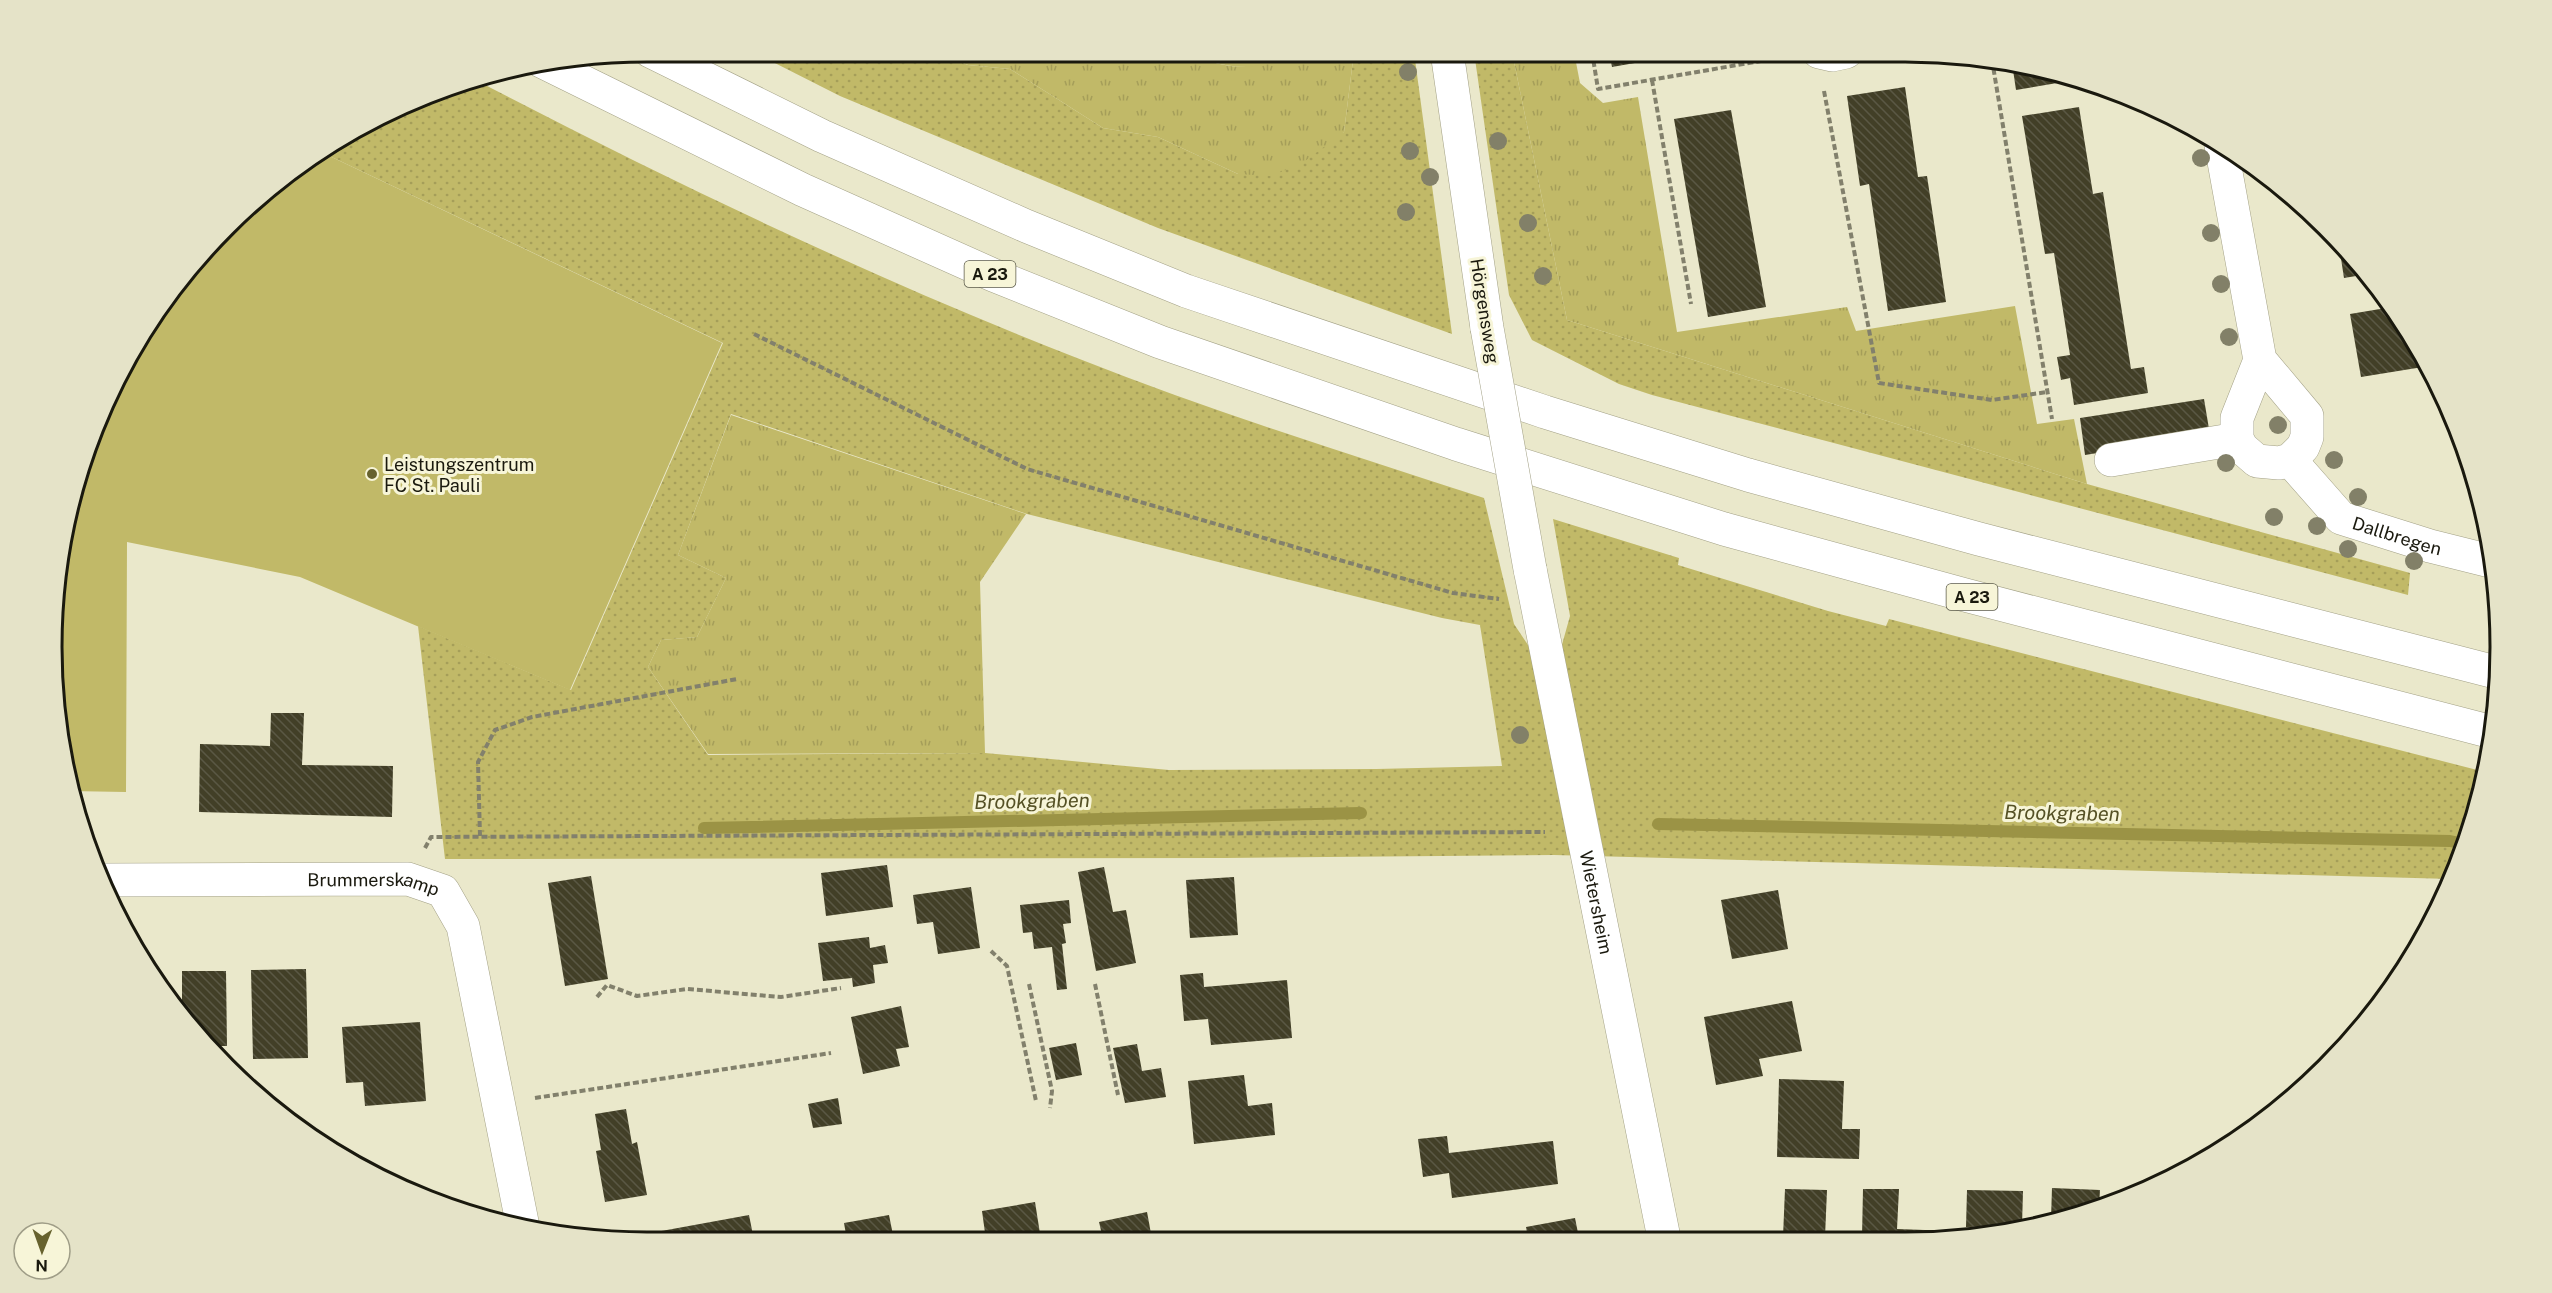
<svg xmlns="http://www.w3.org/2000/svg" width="2552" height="1293" font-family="'Public Sans',sans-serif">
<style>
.grass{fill:url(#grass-dots);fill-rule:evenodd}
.park{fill:url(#park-tufts)}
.pitch{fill:#c1b968}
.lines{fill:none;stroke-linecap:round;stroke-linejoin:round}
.stream{stroke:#9b9345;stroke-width:12}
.building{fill:url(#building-back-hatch)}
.minor-casing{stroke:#a3a186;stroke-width:34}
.highway-casing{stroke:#a3a186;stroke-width:34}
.path{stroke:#82806c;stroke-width:4;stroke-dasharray:6 3;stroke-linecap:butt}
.minor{stroke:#fff;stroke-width:33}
.highway{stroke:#fff;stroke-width:33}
.minor-bridge-casing{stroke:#a3a186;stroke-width:34;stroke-linecap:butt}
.minor-bridge{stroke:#fff;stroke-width:33}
.tree{fill:#828068}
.poi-dot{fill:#67622e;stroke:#f7f5d8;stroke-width:2}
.labels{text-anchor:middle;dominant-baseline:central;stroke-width:6;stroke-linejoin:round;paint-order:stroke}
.shield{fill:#f7f5d8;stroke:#5c5b4b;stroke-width:1.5}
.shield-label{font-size:16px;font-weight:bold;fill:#1a190e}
.street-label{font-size:18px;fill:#1a190e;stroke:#f7f5d8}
.poi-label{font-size:18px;fill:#1a190e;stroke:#f7f5d8;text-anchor:start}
.water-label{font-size:20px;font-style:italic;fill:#555125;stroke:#f7f5d8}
.rim{fill:none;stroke:#1a190e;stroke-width:3}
</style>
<defs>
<pattern id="grass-dots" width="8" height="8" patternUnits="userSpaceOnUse" patternTransform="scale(1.5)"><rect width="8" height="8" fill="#c1b968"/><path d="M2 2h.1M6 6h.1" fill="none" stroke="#a59e59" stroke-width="1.8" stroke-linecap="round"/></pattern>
<pattern id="park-tufts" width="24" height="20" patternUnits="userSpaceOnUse" patternTransform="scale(1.5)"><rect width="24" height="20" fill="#c1b968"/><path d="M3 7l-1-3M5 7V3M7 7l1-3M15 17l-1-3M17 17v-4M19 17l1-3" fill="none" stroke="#a59e59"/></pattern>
<pattern id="building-back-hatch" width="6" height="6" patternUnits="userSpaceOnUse" patternTransform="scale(1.5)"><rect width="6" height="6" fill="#423f27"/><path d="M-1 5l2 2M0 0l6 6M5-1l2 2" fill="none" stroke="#5a5844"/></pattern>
</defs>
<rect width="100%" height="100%" fill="#eae8cb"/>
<!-- grass -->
<g class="grass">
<path d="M751,51H933L968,65L1010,69L1103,128L1158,137L1238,174L1344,132L1354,52H1414L1452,334L1158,228L840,96Z"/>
<path d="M1474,52H1512L1567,320L2087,484L2410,573L2408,595L1652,395L1619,384L1532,340L1509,295Z"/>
<path d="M472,78C669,181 870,277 1077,358C1211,411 1348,454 1484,498L1514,624L1538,660L1558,659L1570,616L1553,519L1679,558L1678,565L1828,611L1886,626L1889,619L2485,772L2481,800L2451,879L1554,855L1225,858L445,859L418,626L571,690L723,343L319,151L349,131L455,83ZM731,414L1027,514L1442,618L1480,625L1502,766L1376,769L1169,770L985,753L708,755L648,667L661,640L697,637L726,578L678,555Z"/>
</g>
<!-- park -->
<g class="park">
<path d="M933,51L1181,52C1212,62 1249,79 1274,52H1354L1344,132L1301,164L1271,176L1238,174L1158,137L1103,128L1010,69L968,65Z"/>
<path d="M1512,52H1574L1580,83L1603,103L1638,97L1677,332L1847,307L1856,331L2015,306L2037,424L2074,419L2087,484L1567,320Z"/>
<path d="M731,415L1026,514L980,582L985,753L708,754L648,667L661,640L697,637L726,578L678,555Z"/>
</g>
<!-- pitch -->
<g class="pitch">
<path d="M1181,52H1276C1259,81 1205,60 1181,52Z"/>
<path d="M319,151L722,343L570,690L300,577L127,542L126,792L69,791C65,769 59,746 56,724C53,700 54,675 54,651C53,636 51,620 53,606C69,420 163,255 319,151Z"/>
</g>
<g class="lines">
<!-- stream -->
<g class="stream">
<path d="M1658,824L2450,841L2464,844"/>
<path d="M704,828L1361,813"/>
</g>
</g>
<!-- building -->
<g class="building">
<path d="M1609,52H1668L1669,57L1612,67Z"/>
<path d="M2012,63L2059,71L2081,79L2016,90Z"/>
<path d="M1905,87L1918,177L1927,176L1946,302L1888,311L1869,184L1860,186L1847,96Z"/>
<path d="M2079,107L2093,194L2103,192L2131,369L2144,367L2148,393L2074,405L2070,378L2061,380L2057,357L2070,355L2054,253L2045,254L2022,116Z"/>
<path d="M1731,110L1766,307L1708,317L1674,119Z"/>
<path d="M2338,239L2353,254L2368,274L2344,278Z"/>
<path d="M2392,307L2421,348L2429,366L2361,377L2350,314Z"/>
<path d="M2204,399L2210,435L2085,455L2080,418Z"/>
<path d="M271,713H304L302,765L393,766L392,817L199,812L200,744L270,746Z"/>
<path d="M887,865L893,907L826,916L821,873Z"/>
<path d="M1104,867L1113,912L1126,910L1136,963L1096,971L1078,872Z"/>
<path d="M591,876L608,979L565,986L548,883Z"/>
<path d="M1234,877L1238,935L1190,938L1186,880Z"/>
<path d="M971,887L980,948L938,954L933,922L917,924L913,895Z"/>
<path d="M1778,890L1788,949L1732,959L1721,900Z"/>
<path d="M1069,900L1071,923L1063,924L1066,943L1062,944L1067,989L1057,990L1052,947L1034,949L1032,932L1023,933L1020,905Z"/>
<path d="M869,937L870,948L885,945L888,963L873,965L875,983L853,987L852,978L823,981L818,943Z"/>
<path d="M306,969L308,1058L253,1059L251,970Z"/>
<path d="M182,971H226L227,1046H208L182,1015Z"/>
<path d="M1203,973L1204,987L1287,980L1292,1038L1211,1045L1208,1019L1184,1021L1180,975Z"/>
<path d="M1792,1001L1802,1051L1759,1059L1763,1076L1716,1085L1704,1017Z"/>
<path d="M901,1006L909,1047L896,1049L900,1066L863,1074L851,1017Z"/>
<path d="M420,1022L426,1101L365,1106L363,1082L346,1083L342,1027Z"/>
<path d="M1076,1043L1082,1075L1056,1080L1049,1048Z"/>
<path d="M1137,1044L1142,1071L1161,1068L1166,1097L1125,1103L1113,1048Z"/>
<path d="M1244,1075L1248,1106L1272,1103L1275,1135L1194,1144L1188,1081Z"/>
<path d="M1779,1079L1844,1081L1842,1129H1860L1859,1159L1777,1157Z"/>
<path d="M838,1098L842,1124L813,1128L808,1104Z"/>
<path d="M626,1109L632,1144L637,1142L647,1195L605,1202L596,1151L601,1150L595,1114Z"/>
<path d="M1447,1136L1449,1153L1553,1141L1558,1184L1452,1198L1449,1173L1423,1177L1418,1139Z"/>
<path d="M426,1187L427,1197L409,1190Z"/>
<path d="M2052,1188L2100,1190L2099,1206L2051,1219Z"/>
<path d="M1785,1189L1827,1190L1825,1237H1783Z"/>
<path d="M1863,1189H1899L1897,1229L1953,1231L1952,1237H1862Z"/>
<path d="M1967,1190L2023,1191L2022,1226L1966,1227Z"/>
<path d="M2130,1192H2141L2130,1198Z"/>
<path d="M1035,1202L1041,1240H986L982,1211Z"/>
<path d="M1147,1212L1152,1239H1103L1099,1222Z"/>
<path d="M749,1215L754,1240L646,1241L645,1234Z"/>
<path d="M889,1215L894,1240H847L844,1223Z"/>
<path d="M1575,1218L1579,1238H1528L1526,1227Z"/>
</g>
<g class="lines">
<!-- minor casing -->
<g class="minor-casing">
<g id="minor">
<path d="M1447,52L1487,328"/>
<path d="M1819,52L1832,55L1846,52"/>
<path d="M2221,145L2260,360L2307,416V437L2303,447L2290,460L2279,463L2257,461L2242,448L2237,439V418L2260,360"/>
<path d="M2111,460L2237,439"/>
<path id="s1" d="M2290,460L2341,518L2430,546L2494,562"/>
<path id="s2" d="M1530,569L1664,1238"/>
<path id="s3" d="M101,880L408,879L443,891L463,926L523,1227"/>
</g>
</g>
<!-- highway casing -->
<g class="highway-casing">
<g id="highway">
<path d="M650,51L822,136L1026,226L1186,291L1545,412L1748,475L1979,539L2499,673"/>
<path d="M541,61L803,190L993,275L1160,342L1456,444L1724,529L1965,595L2492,732"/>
</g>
</g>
<!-- path -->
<g class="path">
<path d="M1592,52L1598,89L1784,57"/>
<path d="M1992,60L2052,419"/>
<path d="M1652,80L1691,304"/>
<path d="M1824,91L1879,383L1992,400L2047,392"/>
<path d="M754,334L1027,469L1453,593L1499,599"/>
<path d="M480,836L478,762L495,730L532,717L737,679"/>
<path d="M425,848L431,837L1545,832"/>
<path d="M991,951L1007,966L1036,1101"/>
<path d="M1029,984L1052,1091L1050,1108"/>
<path d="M1095,984L1118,1095"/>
<path d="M597,997L607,985L637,996L687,989L781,997L841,988"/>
<path d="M535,1098L831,1053"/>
</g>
<!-- minor -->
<use href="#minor" class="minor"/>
<!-- highway -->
<use href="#highway" class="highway"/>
<!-- minor-bridge casing -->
<g class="minor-bridge-casing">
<path id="minor-bridge" d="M1487,328L1530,569"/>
</g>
<!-- minor-bridge -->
<use href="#minor-bridge" class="minor-bridge"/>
</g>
<!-- trees -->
<g class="tree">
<circle cx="1408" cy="72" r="9"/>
<circle cx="1498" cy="141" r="9"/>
<circle cx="1410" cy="151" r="9"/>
<circle cx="2201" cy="158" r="9"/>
<circle cx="1430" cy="177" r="9"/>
<circle cx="1406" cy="212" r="9"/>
<circle cx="1528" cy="223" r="9"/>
<circle cx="2211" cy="233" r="9"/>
<circle cx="1543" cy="276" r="9"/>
<circle cx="2221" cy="284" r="9"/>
<circle cx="2229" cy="337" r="9"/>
<circle cx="2278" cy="425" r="9"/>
<circle cx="2334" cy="460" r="9"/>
<circle cx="2226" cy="463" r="9"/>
<circle cx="2358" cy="497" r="9"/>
<circle cx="2274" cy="517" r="9"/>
<circle cx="2317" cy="526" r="9"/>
<circle cx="2348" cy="549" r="9"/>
<circle cx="2414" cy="561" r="9"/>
<circle cx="1520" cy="735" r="9"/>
</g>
<!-- markers -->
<circle class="poi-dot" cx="372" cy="474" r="6"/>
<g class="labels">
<!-- shield labels -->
<g class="shield">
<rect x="964.5" y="261" width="51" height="26" rx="4.5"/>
<rect x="1946.5" y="584" width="51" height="26" rx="4.5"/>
</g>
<g class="shield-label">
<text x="990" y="274">A 23</text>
<text x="1972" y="597">A 23</text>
</g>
<!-- street labels -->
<g class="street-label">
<text transform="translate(1485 311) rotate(81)">Hörgensweg</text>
<text stroke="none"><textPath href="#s1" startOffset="136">Dallbregen</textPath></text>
<text stroke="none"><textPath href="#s3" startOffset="273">Brummerskamp</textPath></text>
<text stroke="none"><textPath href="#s2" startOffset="340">Wietersheim</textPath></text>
</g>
<!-- poi labels -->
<g class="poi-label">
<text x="384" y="464">Leistungszentrum<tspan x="384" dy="21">FC St. Pauli</tspan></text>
</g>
<!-- water labels -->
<g class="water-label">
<text transform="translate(1032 801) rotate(-1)">Brookgraben</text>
<text transform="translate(2062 813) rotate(1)">Brookgraben</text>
</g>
</g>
<!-- crop -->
<path d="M0 0H2552V1293H0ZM647 62H1905A585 585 0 0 1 2490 647V647A585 585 0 0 1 1905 1232H647A585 585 0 0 1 62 647V647A585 585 0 0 1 647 62Z" fill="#e5e3c8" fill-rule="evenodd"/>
<path class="rim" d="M647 62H1905A585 585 0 0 1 2490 647V647A585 585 0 0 1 1905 1232H647A585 585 0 0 1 62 647V647A585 585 0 0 1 647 62Z"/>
<!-- north arrow -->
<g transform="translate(42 1251) rotate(181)"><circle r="28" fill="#f7f5d8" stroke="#9f9d87" stroke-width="1.5"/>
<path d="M0-4.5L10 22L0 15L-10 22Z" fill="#67622e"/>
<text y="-9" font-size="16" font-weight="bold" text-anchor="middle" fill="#1a190e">N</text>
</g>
</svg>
